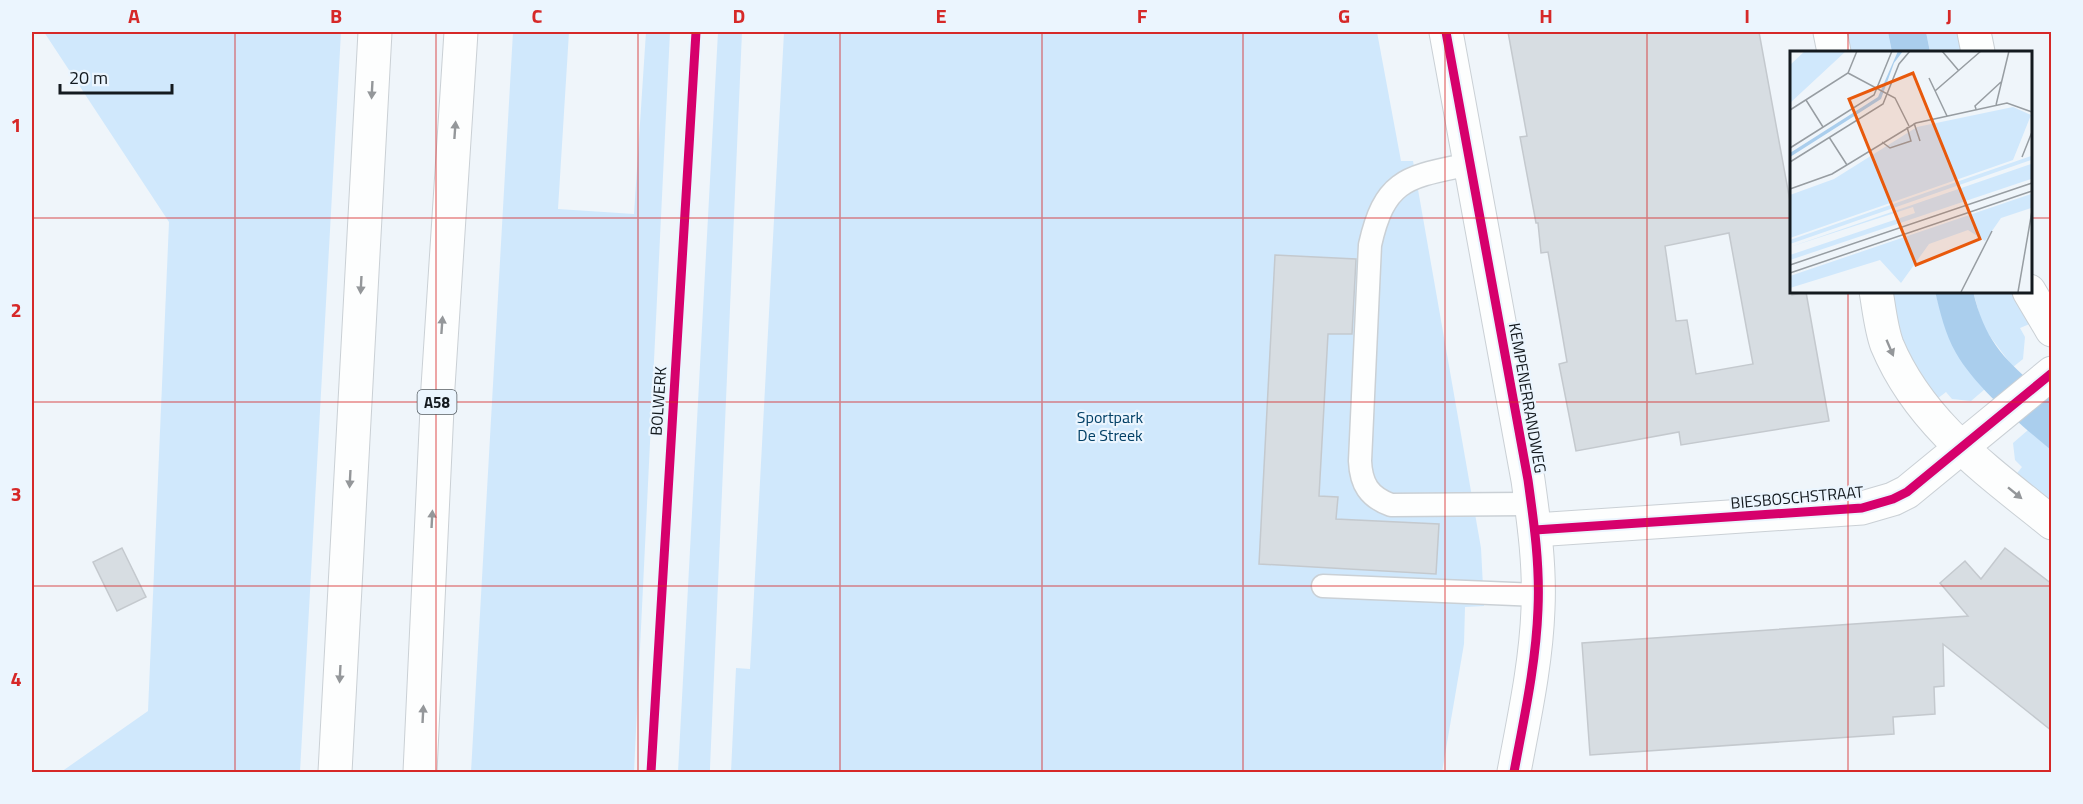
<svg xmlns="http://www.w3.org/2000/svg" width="2083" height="804" font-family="'Titillium Web',sans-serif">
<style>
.green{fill:#d0e8fc}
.water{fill:#aaceed}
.building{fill:#d7dde2;stroke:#c4c9ce;stroke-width:1.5;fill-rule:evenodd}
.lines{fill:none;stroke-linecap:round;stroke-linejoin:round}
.lane-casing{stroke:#cad0d5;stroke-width:25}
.street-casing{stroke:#cad0d5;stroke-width:35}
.highway-casing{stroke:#cad0d5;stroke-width:35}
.lane{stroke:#fdfefe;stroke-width:22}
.street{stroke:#fdfefe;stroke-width:33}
.highway{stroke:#fdfefe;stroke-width:33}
.cycleway-casing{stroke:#ebf5fe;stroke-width:13}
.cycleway{stroke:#d6006c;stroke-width:9}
.oneway{fill:#94979a}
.grid{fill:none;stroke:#d62828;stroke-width:1.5;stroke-opacity:0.55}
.labels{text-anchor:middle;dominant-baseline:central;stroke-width:4.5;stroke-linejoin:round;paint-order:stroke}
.shield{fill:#ebf5fe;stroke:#545c62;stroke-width:1.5}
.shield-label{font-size:15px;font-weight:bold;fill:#141a1f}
.street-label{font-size:16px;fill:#141a1f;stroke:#ebf5fe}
.park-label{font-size:16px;fill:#013f66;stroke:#ebf5fe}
.inset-road{fill:none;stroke:#979da2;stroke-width:1.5}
.view{fill:#e8590c;fill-opacity:0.15;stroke:#e8590c;stroke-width:3}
.inset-edge{fill:none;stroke:#141a1f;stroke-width:3}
.neatline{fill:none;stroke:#d62828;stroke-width:2}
.grid-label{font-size:20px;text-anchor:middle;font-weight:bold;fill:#d62828}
</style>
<rect width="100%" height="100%" fill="#eff5fa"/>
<!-- green -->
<g class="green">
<path d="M44,32H341L300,772H61L148,711L169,222Z"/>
<path d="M513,32H569L558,209L634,214L646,32H670L634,772H471Z"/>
<path d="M718,32H742L710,768V772H678Z"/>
<path d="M784,32H1377L1401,161H1413L1481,548L1484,606L1465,607L1464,644L1442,772H731L736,668L750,669Z"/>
<path d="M1840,32H1888L1892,52H1844Z"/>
<path d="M1926,32H1964L1968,52H1930Z"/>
<path d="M1886,291H1935C1946,333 1956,357 1985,389L1971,401L1952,399L1946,392L1933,402L1913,372Z"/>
<path d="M1973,291H2017L2032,323L2020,328L2025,337L2023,359L2013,367L1983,327Z"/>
<path d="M2028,430L2051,450V508L2013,478L2022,467L2015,460L2013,443Z"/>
</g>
<!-- water -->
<g class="water">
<path d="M1888,32H1926L1930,52H1892Z"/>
<path d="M1935,291H1973C1986,347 2010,364 2051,399V450C2020,424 1976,388 1956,353C1945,334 1940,312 1935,291Z"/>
</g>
<!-- building -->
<g class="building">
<path d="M1508,32H1759L1792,212V295L1806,292L1829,421L1681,445L1679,432L1576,451L1559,364L1567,362L1548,252L1541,253L1538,223H1536L1520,137L1527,136ZM1729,233L1753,364L1696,374L1687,320L1676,321L1665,246Z"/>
<path d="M1275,255L1356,259L1352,334H1328L1319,496L1338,497L1336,519L1439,524L1436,574L1259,564Z"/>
<path d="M122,548L146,597L117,611L93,562Z"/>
<path d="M2005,548L2052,584V731L1943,644L1944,686L1934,687L1935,714L1893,717L1894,734L1590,755L1582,643L1968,616L1940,583L1965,561L1981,579Z"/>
</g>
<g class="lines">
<!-- lane casing -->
<g class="lane-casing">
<g id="lane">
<path d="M1470,164C1409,177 1385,177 1370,245L1360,461C1361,484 1369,497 1391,505L1531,504"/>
<path d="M1323,586L1538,595"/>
</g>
</g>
<!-- street casing -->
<g class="street-casing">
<g id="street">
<path d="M1446,32L1528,480C1534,523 1540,565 1538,609C1536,664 1524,718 1514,772"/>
<path d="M1830,32L1834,52"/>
<path d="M1974,32L1978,52"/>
<path d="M1876,291C1879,308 1881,329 1887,345C1920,424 1988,471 2052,523"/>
<path d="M2029,291L2052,330"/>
<path d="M1535,530L1862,508L1893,499L1907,492L2052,373"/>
</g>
</g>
<!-- highway casing -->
<g class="highway-casing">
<g id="highway">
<path d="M335,772L375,32"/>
<path d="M420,772L438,387L461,32"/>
</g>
</g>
<!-- lane -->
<use href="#lane" class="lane"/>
<!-- street -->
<use href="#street" class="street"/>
<!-- highway -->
<use href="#highway" class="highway"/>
<!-- cycleway casing -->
<g class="cycleway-casing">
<g id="cycleway">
<path d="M1446,32L1528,480C1534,523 1540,565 1538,609C1536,664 1524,718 1514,772"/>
<path d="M1535,530L1862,508L1893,499L1907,492L2052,373"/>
<path d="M651,772L696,32"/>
</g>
</g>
<!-- cycleway -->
<use href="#cycleway" class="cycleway"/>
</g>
<!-- one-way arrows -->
<defs><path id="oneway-solid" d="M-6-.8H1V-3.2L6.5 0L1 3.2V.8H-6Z" transform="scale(1.5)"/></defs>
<g class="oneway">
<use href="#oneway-solid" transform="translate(372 90) rotate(93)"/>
<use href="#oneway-solid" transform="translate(455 130) rotate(-86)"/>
<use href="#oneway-solid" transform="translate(361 285) rotate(93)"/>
<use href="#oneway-solid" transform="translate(442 325) rotate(-86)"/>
<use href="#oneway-solid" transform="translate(1890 348) rotate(67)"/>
<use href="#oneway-solid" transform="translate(350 479) rotate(93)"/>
<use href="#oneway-solid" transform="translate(2015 493) rotate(39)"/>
<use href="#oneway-solid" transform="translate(432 519) rotate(-87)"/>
<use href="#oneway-solid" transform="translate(340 674) rotate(93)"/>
<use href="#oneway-solid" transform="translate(423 714) rotate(-87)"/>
</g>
<!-- grid -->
<path class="grid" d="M235,32V772M436,32V772M638,32V772M840,32V772M1042,32V772M1243,32V772M1445,32V772M1647,32V772M1848,32V52M32,218H1792M2030,218H2052M1848,291V772M32,402H2052M32,586H2052"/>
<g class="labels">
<!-- shield labels -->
<rect class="shield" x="417.5" y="390" width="39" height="24" rx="4.5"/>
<g class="shield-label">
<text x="437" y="402">A58</text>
</g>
<!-- street labels -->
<g class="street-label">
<text transform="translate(1528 398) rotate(80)">KEMPENERRANDWEG</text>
<text transform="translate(658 401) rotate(-86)">BOLWERK</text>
<text transform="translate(1797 497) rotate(-5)">BIESBOSCHSTRAAT</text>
</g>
<!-- park labels -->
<g class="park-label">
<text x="1110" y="417">Sportpark<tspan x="1110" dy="18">De Streek</tspan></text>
</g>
</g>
<!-- overview -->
<g transform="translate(1790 51)">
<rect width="242" height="242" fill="#eff5fa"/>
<path d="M15,0H56L0,52V14ZM223,56L241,64L223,109L0,187V144L44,128L127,76ZM241,105V109L0,193V189ZM241,113V128L0,209V204L125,162L123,156L0,196ZM241,143V157L211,167L195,190L178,179L139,193L111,232L90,209L0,237V225Z" fill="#d0e8fc"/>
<path d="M108,0H113L104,12L91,48L0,106V102L88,46Z" fill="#aaceed"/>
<path class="inset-road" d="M152,0L169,20M58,22L105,47L119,75M139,27L157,65M145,40L191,0M16,49L33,76M206,54L219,0M186,58L185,55L211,31M0,59L58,22L67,0M124,72L130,90M39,86L57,114M92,91L100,97L121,90L117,76M0,97L84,44L102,0M232,106L242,81M0,111L93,53L109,13L120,0M0,138L42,123L126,72L217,52L242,61M0,214L242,132M0,222L242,140M171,241L202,180M228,241L242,160"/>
<path class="view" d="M123,22L190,188L126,214L59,48Z"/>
<rect width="242" height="242" class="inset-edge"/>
</g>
<!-- border -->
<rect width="2083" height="804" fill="none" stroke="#ebf5fe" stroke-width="66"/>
<!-- scale -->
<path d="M60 84v9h112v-9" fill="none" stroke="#141a1f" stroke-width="3"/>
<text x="69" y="84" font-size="18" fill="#141a1f" stroke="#ebf5fe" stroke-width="4.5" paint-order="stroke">20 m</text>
<rect x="33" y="33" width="2017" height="738" class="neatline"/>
<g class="grid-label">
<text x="134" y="23">A</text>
<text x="336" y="23">B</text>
<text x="537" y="23">C</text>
<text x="739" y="23">D</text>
<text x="941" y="23">E</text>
<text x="1142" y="23">F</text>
<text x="1344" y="23">G</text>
<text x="1546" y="23">H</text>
<text x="1747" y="23">I</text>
<text x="1949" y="23">J</text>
<text x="16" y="132">1</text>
<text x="16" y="317">2</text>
<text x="16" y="501">3</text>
<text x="16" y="686">4</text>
</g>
</svg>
